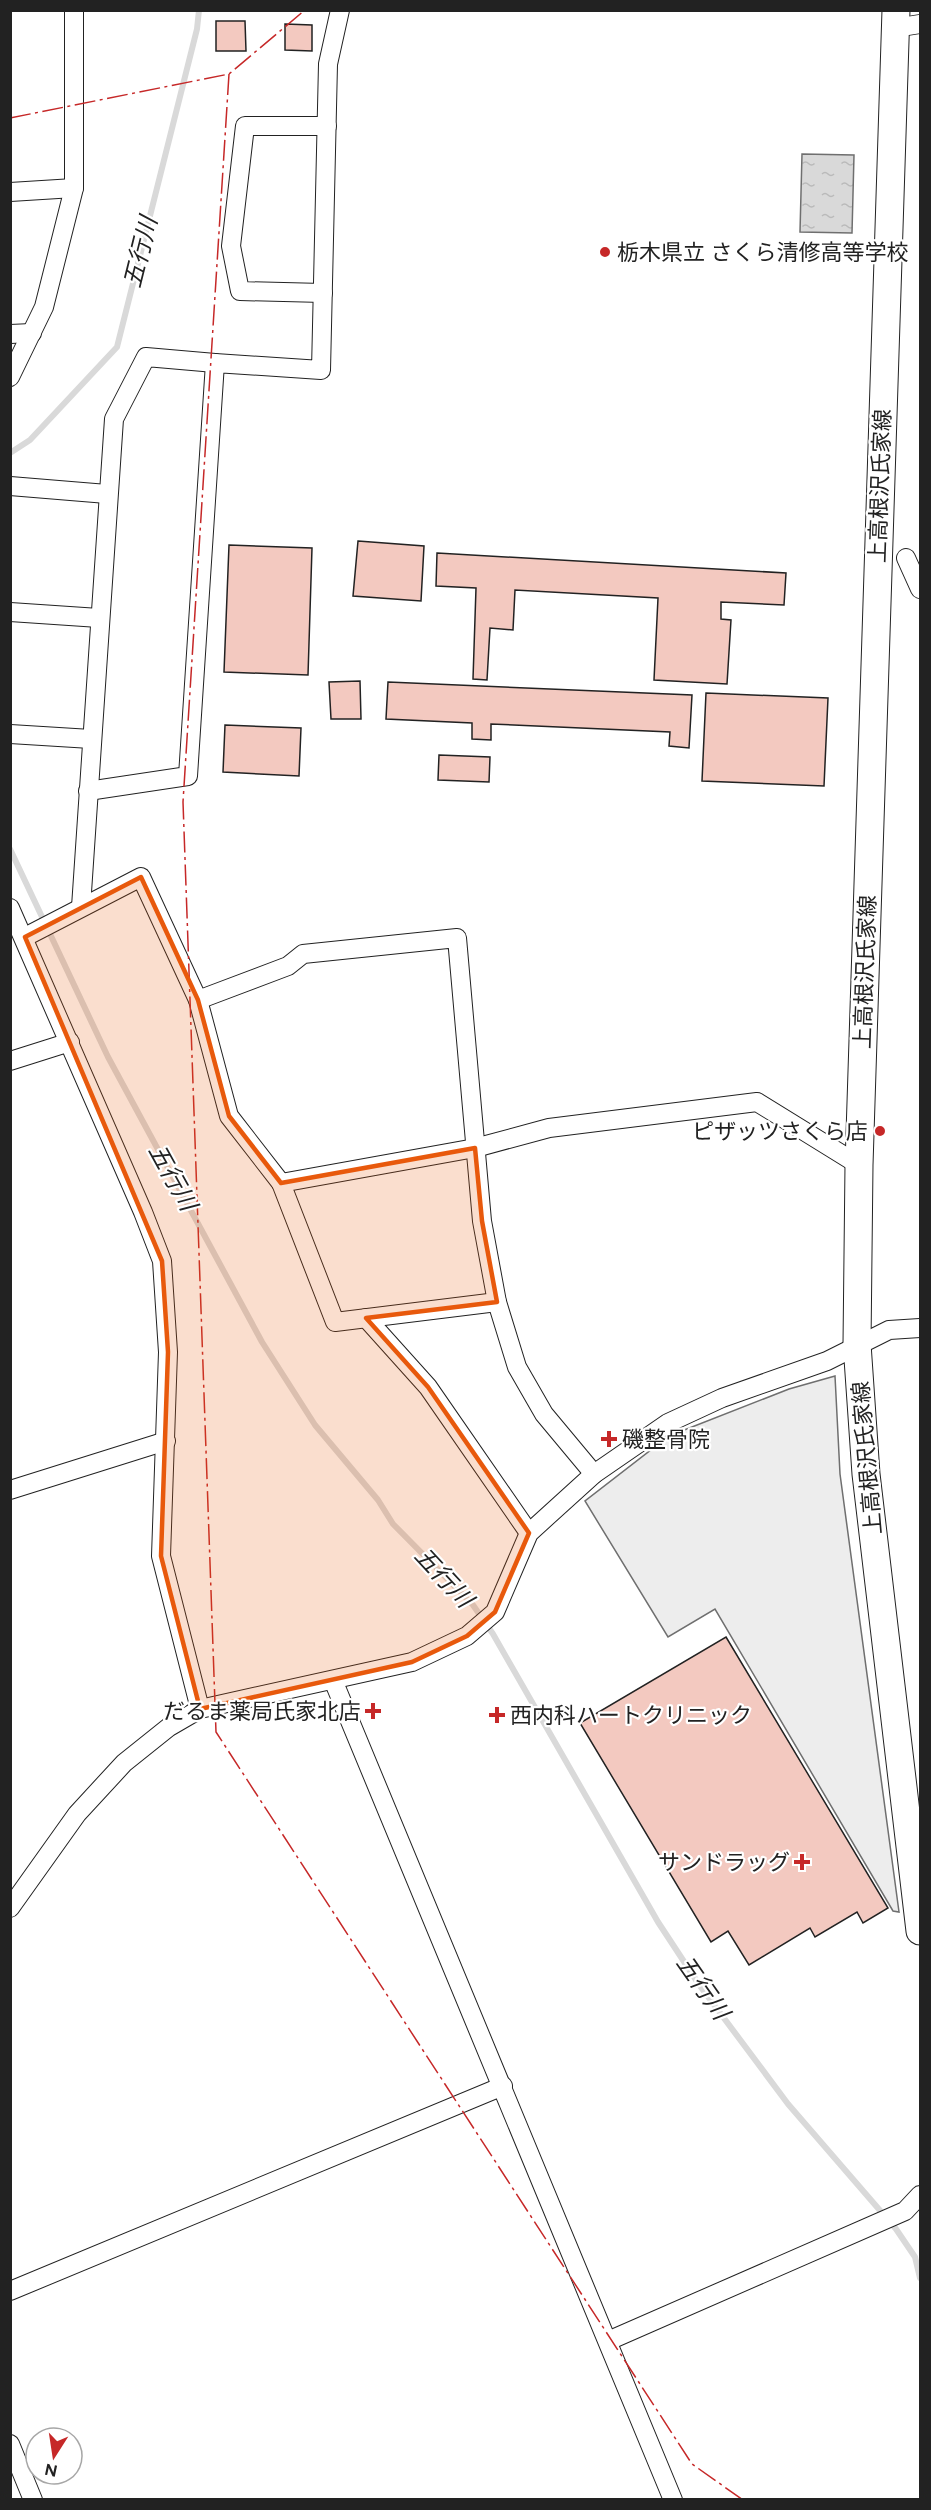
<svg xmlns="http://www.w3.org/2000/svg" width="931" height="2510" font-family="Figtree,'Noto Sans JP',sans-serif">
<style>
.parking{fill:#ededed;stroke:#6f6f6f;stroke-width:1.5}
.water{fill:url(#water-ripples);stroke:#6f6f6f;stroke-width:1.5}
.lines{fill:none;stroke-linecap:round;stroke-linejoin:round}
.stream{stroke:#d9d9d9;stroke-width:6}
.building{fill:#f3c9c0;stroke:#222;stroke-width:1.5}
.street-casing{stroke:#222;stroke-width:20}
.secondary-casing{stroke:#222;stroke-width:29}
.street{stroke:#fff;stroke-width:18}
.secondary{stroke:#fff;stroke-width:27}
.power{stroke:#c62828;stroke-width:1.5;stroke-dasharray:21 4.5 3 4.5;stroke-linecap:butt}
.marked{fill:#e8590c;fill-opacity:0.2;stroke:#e8590c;stroke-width:4.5;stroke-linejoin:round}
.poi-dot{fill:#c62828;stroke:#fff;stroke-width:2}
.labels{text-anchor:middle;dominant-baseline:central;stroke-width:4.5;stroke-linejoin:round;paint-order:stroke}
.poi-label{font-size:22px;fill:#222;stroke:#fff;text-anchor:start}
.street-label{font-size:22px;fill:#222;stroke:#fff}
.water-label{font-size:24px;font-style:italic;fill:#222;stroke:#fff}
</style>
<defs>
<pattern id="water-ripples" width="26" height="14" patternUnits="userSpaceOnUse" patternTransform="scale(1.5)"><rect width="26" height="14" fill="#d9d9d9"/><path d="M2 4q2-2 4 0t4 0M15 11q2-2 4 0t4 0" fill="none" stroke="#bababa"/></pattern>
</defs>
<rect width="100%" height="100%" fill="#fff"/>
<!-- parking -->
<path class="parking" d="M835,1376L840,1474L899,1912L893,1911L715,1609L668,1637L585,1501L669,1436L789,1389Z"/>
<!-- water -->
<path class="water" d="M802,154L854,155L852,233L800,232Z"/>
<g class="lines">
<!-- stream -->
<g class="stream">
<path d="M10,453L30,440L117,347L197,29L199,10"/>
<path d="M10,849L108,1057L262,1342L315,1425L378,1500L393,1524L473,1605L493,1634L658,1922L700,1986L788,2104L896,2229L915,2257L920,2278"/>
</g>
</g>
<!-- building -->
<g class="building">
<path d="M216,21H245L246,51H216Z"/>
<path d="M285,24L312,25V51L285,50Z"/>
<path d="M358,541L424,546L421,601L353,596Z"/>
<path d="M229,545L312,548L308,675L224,672Z"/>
<path d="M437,553L786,573L784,605L721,602V619L731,620L727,684L654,680L658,598L515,590L513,630L490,628L487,680L473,679L476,588L436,586Z"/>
<path d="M360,681L361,719H331L329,682Z"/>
<path d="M388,682L692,695L689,748L669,746L670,732L491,724V740L472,739V723L386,719Z"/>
<path d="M706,693L828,698L824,786L702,781Z"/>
<path d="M225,725L301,728L299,776L223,772Z"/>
<path d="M439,755L490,757L489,782L438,780Z"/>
<path d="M726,1637L888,1908L863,1923L857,1912L815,1937L810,1928L749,1965L728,1931L711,1942L580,1723Z"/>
</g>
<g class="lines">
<!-- street casing -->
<g class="street-casing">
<g id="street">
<path d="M895,28L920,24"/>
<path d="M10,192L74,188"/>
<path d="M323,293L240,291L231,246L245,126H327"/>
<path d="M10,334L32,333"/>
<path d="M10,377L44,307L74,188V10"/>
<path d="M10,486L107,494"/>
<path d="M906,558L920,589"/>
<path d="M10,612L99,618"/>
<path d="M10,734L91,739"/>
<path d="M88,791L188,776L215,363L321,370L328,64L340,10"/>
<path d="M81,907L114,419L146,357L215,363"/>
<path d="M10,908L143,1212L162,1261L168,1352L161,1556L200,1709"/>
<path d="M25,937L141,877L198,1000L288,966L303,954L457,938L482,1221L497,1302L517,1367L544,1414L594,1474"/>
<path d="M198,1000L229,1116L281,1183L475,1148L549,1128L757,1102L859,1165"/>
<path d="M10,1061L70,1042"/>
<path d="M281,1183L335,1322L497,1302"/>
<path d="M366,1318L428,1387L529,1533"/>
<path d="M10,1490L166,1441"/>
<path d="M333,1680L673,2500"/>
<path d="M10,1908L77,1814L124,1763L169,1727L200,1709L412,1662L467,1636L495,1612L529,1533L594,1474L668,1423L722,1398L827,1361L889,1330L920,1328"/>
<path d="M10,2291L503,2086"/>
<path d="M608,2341L905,2211L920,2195"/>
<path d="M10,2444L33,2500"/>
</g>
</g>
<!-- secondary casing -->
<g class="secondary-casing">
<path id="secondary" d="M896,10L859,1165L857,1344L866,1474L920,1931"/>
</g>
<!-- street -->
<use href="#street" class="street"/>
<!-- secondary -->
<use href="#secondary" class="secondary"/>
<!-- power -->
<g class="power">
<path d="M229,74L183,802L216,1732L692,2464L743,2500"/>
<path d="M10,118L229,74L305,10"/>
</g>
</g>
<!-- marked area -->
<path class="marked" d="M141,877L198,1000L229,1116L281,1183L475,1148L482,1221L497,1302L366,1318L428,1387L529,1533L495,1612L467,1636L412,1662L200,1709L161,1556L168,1352L162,1261L25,937Z"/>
<!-- markers -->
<g class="poi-dot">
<circle cx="605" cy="252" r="6"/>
<circle cx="880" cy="1131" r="6"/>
<path d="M606 1430h6v6h6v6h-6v6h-6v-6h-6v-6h6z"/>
<path d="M370 1702h6v6h6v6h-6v6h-6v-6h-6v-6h6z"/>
<path d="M494 1706h6v6h6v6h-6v6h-6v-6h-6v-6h6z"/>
<path d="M799 1853h6v6h6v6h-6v6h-6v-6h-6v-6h6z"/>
</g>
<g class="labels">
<!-- poi labels -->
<g class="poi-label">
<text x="617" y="252">栃木県立 さくら清修高等学校</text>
<text x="868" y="1131" text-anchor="end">ピザッツさくら店</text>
<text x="622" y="1439">磯整骨院</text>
<text x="361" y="1711" text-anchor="end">だるま薬局氏家北店</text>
<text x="510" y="1715">西内科ハートクリニック</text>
<text x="790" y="1862" text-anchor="end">サンドラッグ</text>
</g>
<!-- street labels -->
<g class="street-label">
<text transform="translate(880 486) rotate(-88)">上高根沢氏家線</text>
<text transform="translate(865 972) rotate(-88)">上高根沢氏家線</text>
<text transform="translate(867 1458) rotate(-95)">上高根沢氏家線</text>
</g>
<!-- water labels -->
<g class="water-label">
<text transform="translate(140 252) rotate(-76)">五行川</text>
<text transform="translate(173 1177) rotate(61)">五行川</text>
<text transform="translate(444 1577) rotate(47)">五行川</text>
<text transform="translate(703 1987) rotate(55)">五行川</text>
</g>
</g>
<!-- border -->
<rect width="931" height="2510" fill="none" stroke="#222222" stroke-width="24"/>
<!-- north arrow -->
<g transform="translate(54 2456) rotate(192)"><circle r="28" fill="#ffffff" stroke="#a7a7a7" stroke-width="1.5"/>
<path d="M0-4.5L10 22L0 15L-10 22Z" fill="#c62828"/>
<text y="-9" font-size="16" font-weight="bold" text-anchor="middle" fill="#222222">N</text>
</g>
</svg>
